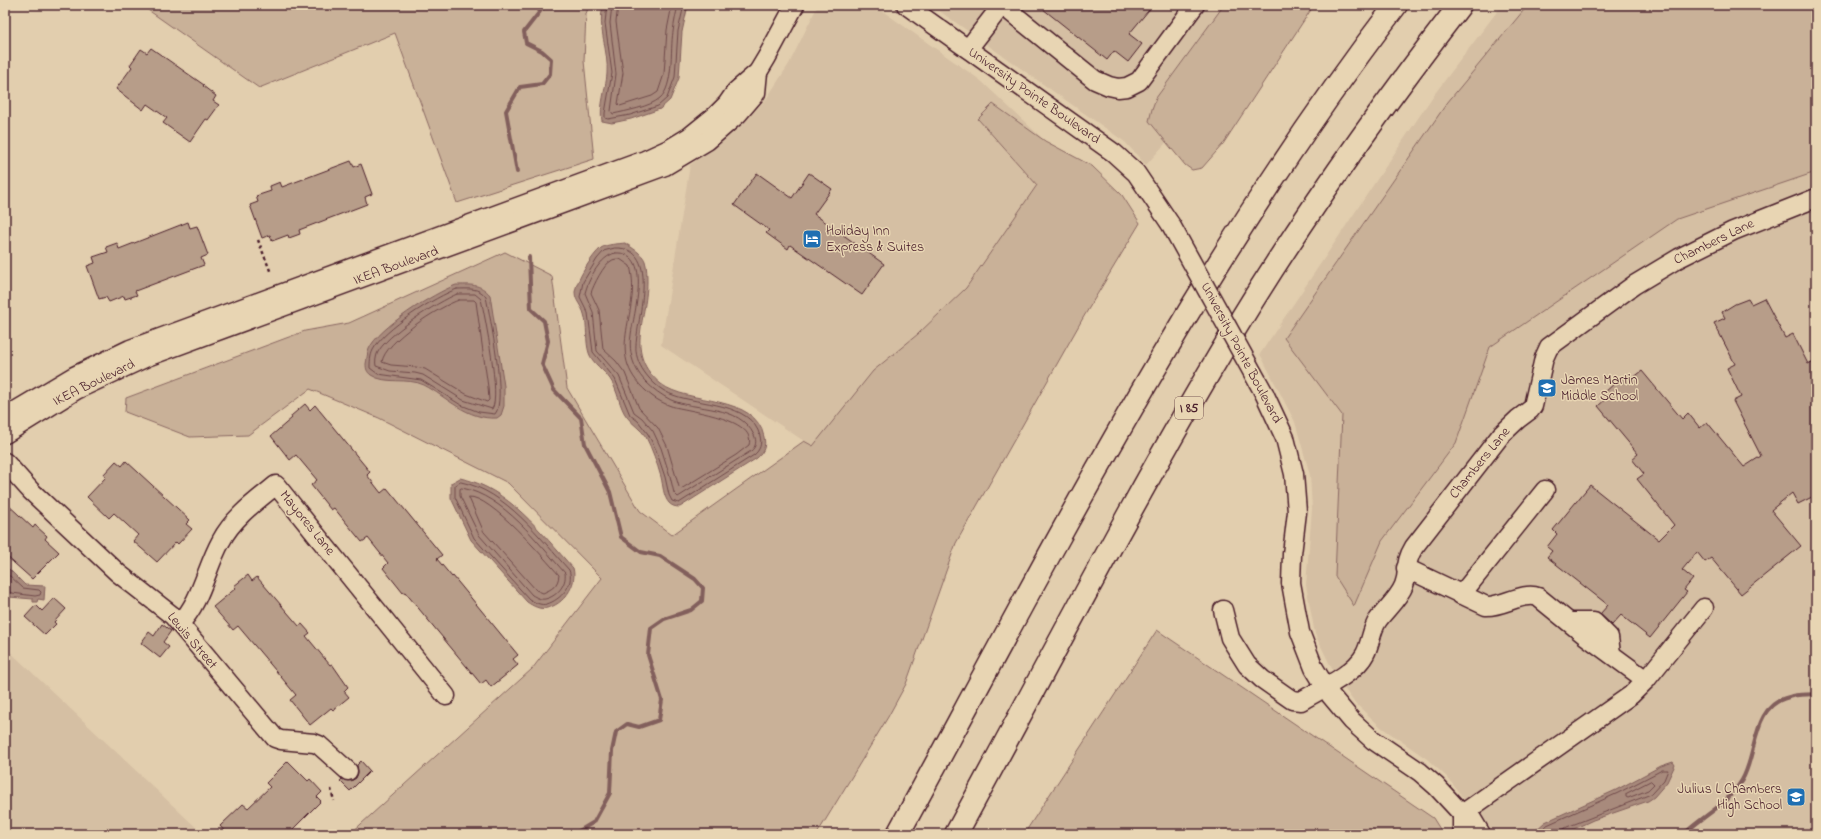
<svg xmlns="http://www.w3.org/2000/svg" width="1821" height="839" font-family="'Indie Flower',sans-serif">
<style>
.built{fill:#d5bfa3}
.green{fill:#c9b198;stroke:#8a6862}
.water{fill:#a88a7b;stroke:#825f5b}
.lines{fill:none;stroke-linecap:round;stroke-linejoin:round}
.shore{stroke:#704a4b;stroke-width:1}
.stream{stroke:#825f5b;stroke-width:4}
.building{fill:#b79d89;stroke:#4a1f2b}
.minor-casing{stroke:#4a1f2b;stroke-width:21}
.highway-casing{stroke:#4a1f2b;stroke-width:25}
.path{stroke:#4a1f2b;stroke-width:2.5;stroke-dasharray:3 3;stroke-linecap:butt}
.minor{stroke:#e8d5b3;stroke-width:18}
.highway{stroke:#e8d5b3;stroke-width:22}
.minor-bridge-casing{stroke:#4a1f2b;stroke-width:21;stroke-linecap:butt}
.minor-bridge{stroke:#e8d5b3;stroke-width:18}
.labels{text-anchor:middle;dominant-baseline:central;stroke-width:3;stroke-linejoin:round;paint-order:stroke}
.shield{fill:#e8d5b3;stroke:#795654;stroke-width:1}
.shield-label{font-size:13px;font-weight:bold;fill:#4a1f2b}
.street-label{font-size:14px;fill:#4a1f2b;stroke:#e8d5b3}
.poi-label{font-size:14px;fill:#4a1f2b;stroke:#e8d5b3;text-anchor:start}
</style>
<rect width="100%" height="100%" fill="#e2ceae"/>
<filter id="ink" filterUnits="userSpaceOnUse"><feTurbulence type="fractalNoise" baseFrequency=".025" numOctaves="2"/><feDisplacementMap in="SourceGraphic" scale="8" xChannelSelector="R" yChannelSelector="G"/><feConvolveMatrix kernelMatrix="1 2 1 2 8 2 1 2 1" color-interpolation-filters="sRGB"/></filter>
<g filter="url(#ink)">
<!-- built -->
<g class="built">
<path d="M818,5H874L980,80L1045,141L1092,166L1122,195L1140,223L1083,318L956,543L661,345L690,165L739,128L767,98L789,64Z"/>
<path d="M931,5H1279L1198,107L1146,165L1125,142Z"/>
<path d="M1502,5H1816V834H1488L1485,827L1448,778L1427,759L1381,727L1354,702L1336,677L1315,634L1306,585L1312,509L1310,475L1295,422L1260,354L1433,96Z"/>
<path d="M5,647L203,834H5Z"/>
</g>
<!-- green -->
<g class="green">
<path d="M141,5H589L586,14L584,61L594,159L457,203L395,33L259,88Z"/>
<path d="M1224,5H1314L1223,144L1202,168L1192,170L1185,165L1149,121L1152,109L1156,98Z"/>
<path d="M1528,5H1816V172L1677,219L1490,347L1456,443L1382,541L1354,606L1335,576L1342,415L1284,338L1447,103Z"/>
<path d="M993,104L1045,141L1092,166L1122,195L1140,223L1083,318L956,543L906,684L888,717L817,834H350L532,669L602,578L508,483L379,418L310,389L248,435L190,437L125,412L126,398L305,331L349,323L505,252L552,276L567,388L640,511L672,535L804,441L813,446L873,371L918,334L966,288L1037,185L978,119Z"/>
<path d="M1157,630L1433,818L1443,834H1024Z"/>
</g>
<!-- water -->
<g class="water">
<path d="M603,5H688L682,32L679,78L670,100L660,109L631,119L612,123L602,121C599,106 606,89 607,74C609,51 597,28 603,5Z"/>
<path d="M625,243C632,248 642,253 645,261C647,267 647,276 647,282C647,321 624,354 661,384C688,405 756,394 764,437C766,446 764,452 757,458L680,507C675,507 672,506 669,503C663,496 663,485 661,477C657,463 652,449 646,437C641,429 633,425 627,417C619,407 618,390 610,379C604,370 592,363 589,353C585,341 588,326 584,314C582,306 575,301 575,292C576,281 592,255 601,248C607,244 618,244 625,243Z"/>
<path d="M456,285C470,285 480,283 490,295L504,386V406L501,415L497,418C467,420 447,397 424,385C407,377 386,385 371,375C367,372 366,369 366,364C367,359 367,354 369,349C378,328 434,293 456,285Z"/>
<path d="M460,478C509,488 541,533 573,568C578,585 563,605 547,608C540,610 533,606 527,602L471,540L451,498V483Z"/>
<path d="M9,569L25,585L45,586L44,600L38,599L37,602H33V599L9,597L5,593V573Z"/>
<path d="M1673,762L1675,765L1667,782L1654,797L1648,801L1593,820L1563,834H1535L1536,830L1545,822L1616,790L1661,766Z"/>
</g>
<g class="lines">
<!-- shore -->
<g class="shore">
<path d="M607,5L605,23L612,73L605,113V118L608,119L630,115L658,106L667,98L675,77L678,31L684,5"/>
<path d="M612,5L610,23L616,74L611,111L613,114C626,111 650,107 660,98C674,86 670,50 673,32C674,23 676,14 678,5"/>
<path d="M618,5L616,22L623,73L618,104L620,106L652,96L658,92L664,74L667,30L672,5"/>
<path d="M615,248C664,246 634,325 636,351C637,361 642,370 649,378C655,385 664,392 673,395C699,405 751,402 760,436C762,444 760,450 754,455L679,503L672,501L669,495L665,477L656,450L648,434L638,421L630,415L615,379L593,352L588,313L580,297L583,282L597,259L604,251Z"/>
<path d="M615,253C654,250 633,315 631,335C630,341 630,347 631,353C633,364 638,374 646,382C653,389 661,395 671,400C697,411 739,404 754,435C757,441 756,447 751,451L678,497L674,493L670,476L661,448L653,431L642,418L634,412L619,376L597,351L593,312L585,293C589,278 600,257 615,253Z"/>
<path d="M620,259L630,266C643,316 599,355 652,396C657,400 665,404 671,406C687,411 757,418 749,445L736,455L681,489L679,487L667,446L658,428L639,408L625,373L616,361L603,349L599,310L591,293C593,286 604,264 611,261C613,259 617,259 620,259Z"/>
<path d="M457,289C468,289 479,287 486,297C490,316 507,402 495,414L479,412L461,405L421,380L378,374L370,368C370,363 370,356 373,350C383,330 436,296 457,289Z"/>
<path d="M457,294H475L481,299C485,317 501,397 492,409L463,400L423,375L415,373L390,371L376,366C375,362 376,358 377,354C385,335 438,302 457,294Z"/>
<path d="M459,300H474L476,302L488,387L489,400L487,402L466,394L425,369L416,367L391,365L382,362C384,342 440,306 459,300Z"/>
<path d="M461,482C506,491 540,538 569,570C575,585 560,600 547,604C541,606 534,602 529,599L474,538L455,497V486Z"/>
<path d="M462,488C504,496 538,543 565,573C567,585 556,597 545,599C540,600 536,597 532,595L479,535L460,496V489Z"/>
<path d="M469,497C490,495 545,559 559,575C558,586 552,589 543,593L536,590L484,532Z"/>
<path d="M5,576H10L23,588L39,590L41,592L40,595L35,596L12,593L5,590"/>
<path d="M1651,781L1654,784L1648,790L1628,798L1626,797V794Z"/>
<path d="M1539,834L1547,825L1618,793L1662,770H1668L1664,780L1651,794L1567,827L1562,830V834"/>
</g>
<!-- stream -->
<g class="stream">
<path d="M517,172L506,111L520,87L542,84L550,74L551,59L542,51L526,43L524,32L545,5"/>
<path d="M529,257L531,309L544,321L548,341L542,364L554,390L581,418L585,444L610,492L621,537L641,552L660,556L695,579L703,588L702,601L691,610L664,619L651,628L648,655L662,700L659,720L639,727L627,724L616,732L612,751L610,793L594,822L579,831L577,834"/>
<path d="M1684,834C1703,816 1728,804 1742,780C1758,753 1751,706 1789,697C1797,694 1807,695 1816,694"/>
</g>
</g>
<!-- building -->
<g class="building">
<path d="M1038,5H1153L1129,34L1142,44L1128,62L1114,51L1107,60Z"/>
<path d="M151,48L204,85L203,86L216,96L213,101L219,105L208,120L206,119L190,142L163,123L167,118L147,104L143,110L116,89L132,67L130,65L141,49L147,53Z"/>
<path d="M351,161L354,167L361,164L372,194L365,197L367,204L299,230L300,234L289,238L288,235L272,241L270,235L262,238L250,205L258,202L256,196L271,191L270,186L280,182L282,187Z"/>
<path d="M757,173L792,198L809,173L832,189L814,214L884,264L862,295L790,245L788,249L766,233L769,230L734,205Z"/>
<path d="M188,222L190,228L197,226L208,255L201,258L204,265L135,291L137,295L125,299L124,296L109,302L106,297L99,299L87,266L95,263L93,257L108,252L106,247L117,243L119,249Z"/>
<path d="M1764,298L1785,338L1793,334L1808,364L1816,360V495L1798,504L1792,493L1771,510L1801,546L1741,594L1711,558L1705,562L1697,552L1682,570L1693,579L1684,590L1687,592L1650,638L1621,615L1612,625L1600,614L1608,605L1547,557L1552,551L1547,547L1557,534L1553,530L1590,485L1659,540L1674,525L1637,479L1644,474L1632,459L1638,454L1598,406L1608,397L1604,393L1616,382L1629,373L1633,378L1642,371L1682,419L1688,413L1700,428L1707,422L1744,467L1761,456L1733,401L1741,397L1727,368L1735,364L1714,323L1725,318L1722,312L1735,304L1748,299L1751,304Z"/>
<path d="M305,404L310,410L315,405L370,472L367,475L381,493L387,488L442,555L437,559L452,577L453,576L518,655L513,659L518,665L491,687L486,680L481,684L405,592L403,593L383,568L388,563L368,538L362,542L334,508L331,510L311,485L317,480L296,455L290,460L271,436L292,418L291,416Z"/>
<path d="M116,461L122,466L126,461L190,520L186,524L192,529L178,544L176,542L157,562L133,541L138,535L114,513L109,518L87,497L106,477L103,475Z"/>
<path d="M5,502L33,528L35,525L47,536L45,539L59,552L32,579L5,555Z"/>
<path d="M248,575L252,581L257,577L299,626L302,624L310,633L306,636L330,665L332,664L348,687L344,691L349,697L333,710L331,708L310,725L290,700L296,695L281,677L238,626L233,630L213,607L236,588L234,586Z"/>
<path d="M54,598L66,609L54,622L56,624L45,635L25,617L36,605L42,611Z"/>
<path d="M162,624L171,631L163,642L169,647L160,658L141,643L149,632L154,636Z"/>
<path d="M288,761L308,781L310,779L322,792L317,797L321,801L288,834H227L220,826L243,804L248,808L270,787L266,783Z"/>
<path d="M361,761L370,771L350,791L340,781L342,779L351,781L356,778L358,773L357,765Z"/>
</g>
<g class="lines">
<!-- minor casing -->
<g class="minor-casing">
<g id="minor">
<path d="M906,5L1114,153L1136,173L1171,225"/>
<path d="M968,49L1002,5L1095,80L1109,86L1118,88L1127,87L1139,81L1195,5"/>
<path d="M1264,393L1285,438L1294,474L1297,512L1292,554L1291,583L1300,632L1314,668L1331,696L1352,721L1373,740L1420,772L1436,786L1462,814L1472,819L1481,834"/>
<path d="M5,417L74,376L130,349L645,160L671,148L689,137L715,116L727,104L736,91L758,72L767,57L795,5"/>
<path d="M5,434L76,390L147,357L665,166L707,141L738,114L756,93L758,72"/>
<path d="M5,462L31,491L118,573L173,616L275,738L281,740L314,743L319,745L348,771"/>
<path d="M1406,568L1486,606C1503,607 1523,591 1538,597L1586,636L1646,680L1631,695L1462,814"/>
<path d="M1461,595L1545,490"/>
<path d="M1223,610L1230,638L1247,665L1262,679L1292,700L1301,701C1319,690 1355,674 1365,654C1371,643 1371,630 1378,620C1386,609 1399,598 1404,585C1410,570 1403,565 1414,547L1501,435L1518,419L1530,410L1533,406L1544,358L1549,347L1634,285L1679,258L1733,231L1816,198"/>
<path d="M1569,622H1594L1609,637L1611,654"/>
<path d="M180,623C201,602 206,568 221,541C233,518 255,502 276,485L446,696"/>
<path d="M1646,680L1704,608"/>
<path d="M1462,814V827L1465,834"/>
</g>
</g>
<!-- highway casing -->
<g class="highway-casing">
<g id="highway">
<path d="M898,834C1052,551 1199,262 1396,5"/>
<path d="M956,834C1047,667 1134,497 1232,334C1301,220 1379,110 1460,5"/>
</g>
</g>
<!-- path -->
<g class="path">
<path d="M258,240L271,273"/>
<path d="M331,789L334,801"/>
</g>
<!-- minor -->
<use href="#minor" class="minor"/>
<!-- highway -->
<use href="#highway" class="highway"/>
<!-- minor-bridge casing -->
<g class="minor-bridge-casing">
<path id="minor-bridge" d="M1171,225L1264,393"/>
</g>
<!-- minor-bridge -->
<use href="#minor-bridge" class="minor-bridge"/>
</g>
</g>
<!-- icons -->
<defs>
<g id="hotel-square" transform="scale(1)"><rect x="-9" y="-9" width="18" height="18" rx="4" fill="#1f6fb2" stroke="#e8d5b3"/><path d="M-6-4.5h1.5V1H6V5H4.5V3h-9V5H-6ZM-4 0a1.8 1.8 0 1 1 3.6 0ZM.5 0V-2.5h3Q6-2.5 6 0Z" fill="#fff"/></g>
<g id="school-square" transform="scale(1)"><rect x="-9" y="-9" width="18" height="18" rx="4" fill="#1f6fb2" stroke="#e8d5b3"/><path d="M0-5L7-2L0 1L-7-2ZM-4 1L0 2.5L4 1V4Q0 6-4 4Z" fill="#fff"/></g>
</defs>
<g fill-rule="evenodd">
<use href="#hotel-square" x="812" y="239"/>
<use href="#school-square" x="1547" y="388"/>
<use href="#school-square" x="1796" y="797"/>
</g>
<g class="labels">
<!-- shield labels -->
<rect class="shield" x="1175" y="397" width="28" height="22" rx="3"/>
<g class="shield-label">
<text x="1189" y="408">I 85</text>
</g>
<!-- street labels -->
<g class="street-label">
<text transform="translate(1034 96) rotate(35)">University Pointe Boulevard</text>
<text transform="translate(1714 242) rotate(-26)">Chambers Lane</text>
<text transform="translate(396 266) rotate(-20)">IKEA Boulevard</text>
<text transform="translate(1241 353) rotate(62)">University Pointe Boulevard</text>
<text transform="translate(94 383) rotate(-26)">IKEA Boulevard</text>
<text transform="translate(1480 463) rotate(-51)">Chambers Lane</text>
<text transform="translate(307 523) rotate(51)">Mayores Lane</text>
<text transform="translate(192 641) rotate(50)">Lewis Street</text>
</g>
<!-- poi labels -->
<g class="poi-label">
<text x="826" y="231">Holiday Inn<tspan x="826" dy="16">Express &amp; Suites</tspan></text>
<text x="1561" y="380">James Martin<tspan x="1561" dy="16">Middle School</tspan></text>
<text x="1782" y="789" text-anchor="end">Julius L Chambers<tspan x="1782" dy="16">High School</tspan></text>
</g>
</g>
<!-- margin -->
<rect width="1821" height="839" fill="none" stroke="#e8d5b3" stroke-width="20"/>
<rect x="10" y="10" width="1801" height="819" fill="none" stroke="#4a1f2b" stroke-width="1.5" filter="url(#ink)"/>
</svg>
